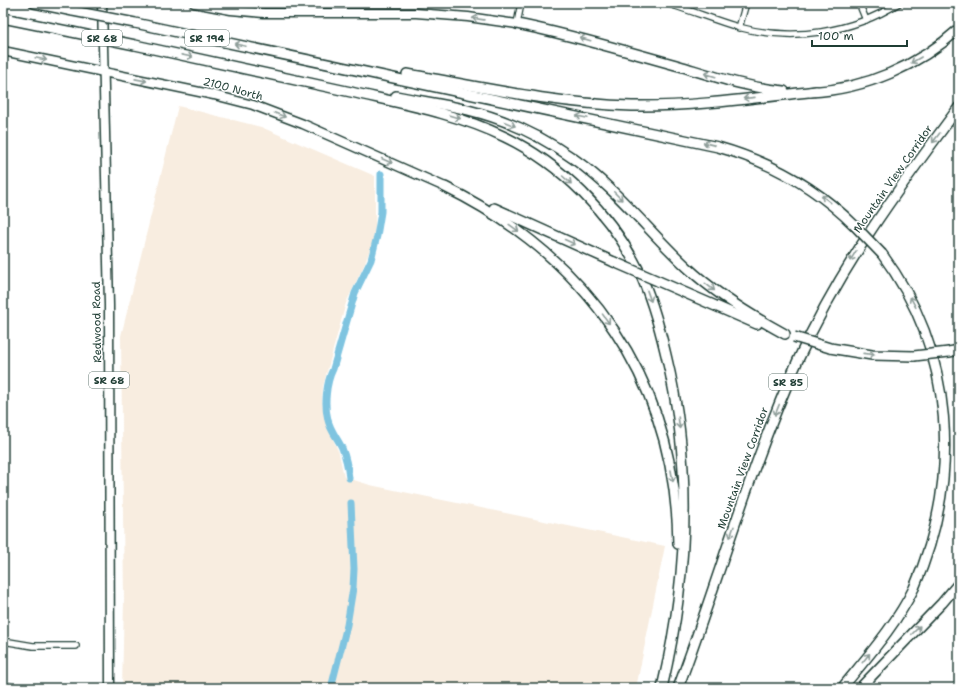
<svg xmlns="http://www.w3.org/2000/svg" width="962" height="691" font-family="'Shantell Sans',sans-serif">
<style>
.built{fill:#f8ede0}
.lines{fill:none;stroke-linecap:round;stroke-linejoin:round}
.canal{stroke:#7fc4e0;stroke-width:7}
.minor-casing{stroke:#1f3d34;stroke-width:8}
.secondary-casing{stroke:#1f3d34;stroke-width:11}
.primary-casing{stroke:#1f3d34;stroke-width:11}
.trunk-casing{stroke:#1f3d34;stroke-width:12}
.minor{stroke:#fff;stroke-width:5.5}
.secondary{stroke:#fff;stroke-width:8}
.primary{stroke:#fff;stroke-width:8}
.trunk{stroke:#fff;stroke-width:9}
.trunk-bridge-casing{stroke:#1f3d34;stroke-width:12;stroke-linecap:butt}
.trunk-bridge{stroke:#fff;stroke-width:9}
.oneway{stroke:#8f9e9a}
.labels{text-anchor:middle;dominant-baseline:central;stroke-width:3;stroke-linejoin:round;paint-order:stroke}
.shield{fill:#fff;stroke:#627771;stroke-width:1}
.shield-label{font-size:10px;font-weight:bold;fill:#1f3d34}
.street-label{font-size:11px;fill:#1f3d34;stroke:#fff}
</style>
<rect width="100%" height="100%" fill="#fff"/>
<filter id="ink" filterUnits="userSpaceOnUse"><feTurbulence type="fractalNoise" baseFrequency=".025" numOctaves="2"/><feDisplacementMap in="SourceGraphic" scale="8" xChannelSelector="R" yChannelSelector="G"/><feConvolveMatrix kernelMatrix="1 2 1 2 8 2 1 2 1" color-interpolation-filters="sRGB"/></filter>
<g filter="url(#ink)">
<!-- built -->
<path class="built" d="M178,106L261,127L375,176V226L372,244L365,263L346,303L323,386L322,399L324,418L339,453L344,477L370,485L665,546L636,688H122L124,600L121,336Z"/>
<g class="lines">
<!-- canal -->
<g class="canal">
<path d="M349,478C348,468 346,458 342,448C338,439 330,430 328,420C324,405 326,383 333,369L355,293L371,260L377,236L381,212V174"/>
<path d="M331,688L347,625L353,588L354,569L351,503"/>
</g>
<!-- minor casing -->
<g class="minor-casing">
<g id="minor">
<path d="M666,3C690,10 714,20 738,27C793,42 851,33 899,3"/>
<path d="M859,3L866,20"/>
<path d="M517,24L521,3"/>
<path d="M739,28L746,3"/>
<path d="M3,641L33,646H76"/>
<path d="M3,685L17,688"/>
</g>
</g>
<!-- secondary casing -->
<g class="secondary-casing">
<g id="secondary">
<path d="M194,3L231,10L264,13H416L468,17L517,24"/>
<path d="M3,51L214,95L253,105L303,124L445,187"/>
</g>
</g>
<!-- primary casing -->
<g class="primary-casing">
<path id="primary" d="M102,3L109,305L110,688"/>
</g>
<!-- trunk casing -->
<g class="trunk-casing">
<g id="trunk">
<path d="M34,3L73,11"/>
<path d="M3,18L72,32"/>
<path d="M135,23L718,147C771,162 816,187 855,226"/>
<path d="M517,24C573,35 628,52 683,67C716,77 749,88 784,91"/>
<path d="M135,45C207,60 279,76 351,92C403,104 456,113 505,137C561,164 610,213 638,269C651,296 659,325 666,355C693,465 688,578 662,688"/>
<path d="M407,74C481,87 556,104 632,106C693,107 755,98 816,91"/>
<path d="M810,92C866,89 918,66 959,29"/>
<path d="M396,96C420,101 444,104 468,110C505,119 543,137 574,159C618,190 649,232 688,268C717,295 750,315 785,334"/>
<path d="M445,187C588,257 676,381 678,544"/>
<path d="M494,208L614,262"/>
<path d="M658,281L757,324"/>
<path d="M830,348L872,355L914,356"/>
<path d="M949,352L959,350"/>
<path d="M678,688C719,579 750,466 798,360C841,266 898,189 959,107"/>
<path d="M842,688C868,656 896,625 914,588C962,478 955,352 882,254"/>
<path d="M860,688L942,603L959,583"/>
</g>
</g>
<!-- minor -->
<use href="#minor" class="minor"/>
<!-- secondary -->
<use href="#secondary" class="secondary"/>
<!-- primary -->
<use href="#primary" class="primary"/>
<!-- trunk -->
<use href="#trunk" class="trunk"/>
<!-- trunk-bridge casing -->
<g class="trunk-bridge-casing">
<g id="trunk-bridge">
<path d="M73,11L135,23"/>
<path d="M72,32L135,45"/>
<path d="M855,226L882,254"/>
<path d="M614,262L658,281"/>
<path d="M794,337L830,348"/>
<path d="M914,356L949,352"/>
</g>
</g>
<!-- trunk-bridge -->
<use href="#trunk-bridge" class="trunk-bridge"/>
</g>
<!-- one-way arrows -->
<defs><path id="oneway-shaft" d="M-6 0H5M1.5-3L5.5 0L1.5 3" fill="none" stroke-width="1.6" stroke-linecap="round" stroke-linejoin="round"/></defs>
<g class="oneway">
<use href="#oneway-shaft" transform="translate(478 19) rotate(-172)"/>
<use href="#oneway-shaft" transform="translate(585 39) rotate(-164)"/>
<use href="#oneway-shaft" transform="translate(240 45) rotate(-168)"/>
<use href="#oneway-shaft" transform="translate(187 56) rotate(12)"/>
<use href="#oneway-shaft" transform="translate(41 59) rotate(12)"/>
<use href="#oneway-shaft" transform="translate(916 60) rotate(150)"/>
<use href="#oneway-shaft" transform="translate(710 75) rotate(-164)"/>
<use href="#oneway-shaft" transform="translate(141 80) rotate(11)"/>
<use href="#oneway-shaft" transform="translate(749 98) rotate(174)"/>
<use href="#oneway-shaft" transform="translate(280 115) rotate(21)"/>
<use href="#oneway-shaft" transform="translate(455 117) rotate(17)"/>
<use href="#oneway-shaft" transform="translate(582 117) rotate(-168)"/>
<use href="#oneway-shaft" transform="translate(510 124) rotate(22)"/>
<use href="#oneway-shaft" transform="translate(936 138) rotate(127)"/>
<use href="#oneway-shaft" transform="translate(709 144) rotate(-167)"/>
<use href="#oneway-shaft" transform="translate(387 161) rotate(24)"/>
<use href="#oneway-shaft" transform="translate(567 180) rotate(42)"/>
<use href="#oneway-shaft" transform="translate(618 196) rotate(45)"/>
<use href="#oneway-shaft" transform="translate(826 199) rotate(-142)"/>
<use href="#oneway-shaft" transform="translate(514 228) rotate(36)"/>
<use href="#oneway-shaft" transform="translate(570 242) rotate(24)"/>
<use href="#oneway-shaft" transform="translate(853 256) rotate(121)"/>
<use href="#oneway-shaft" transform="translate(710 287) rotate(38)"/>
<use href="#oneway-shaft" transform="translate(649 296) rotate(70)"/>
<use href="#oneway-shaft" transform="translate(913 302) rotate(-118)"/>
<use href="#oneway-shaft" transform="translate(606 319) rotate(54)"/>
<use href="#oneway-shaft" transform="translate(869 354) rotate(6)"/>
<use href="#oneway-shaft" transform="translate(777 410) rotate(112)"/>
<use href="#oneway-shaft" transform="translate(679 423) rotate(83)"/>
<use href="#oneway-shaft" transform="translate(672 476) rotate(80)"/>
<use href="#oneway-shaft" transform="translate(732 532) rotate(109)"/>
<use href="#oneway-shaft" transform="translate(916 630) rotate(-46)"/>
<use href="#oneway-shaft" transform="translate(866 658) rotate(-51)"/>
</g>
</g>
<g class="labels">
<!-- shield labels -->
<g class="shield">
<rect x="82" y="30" width="40" height="16" rx="3"/>
<rect x="185" y="30" width="44" height="16" rx="3"/>
<rect x="89" y="372" width="40" height="16" rx="3"/>
<rect x="769" y="374" width="38" height="16" rx="3"/>
</g>
<g class="shield-label">
<text x="102" y="38">SR 68</text>
<text x="207" y="38">SR 194</text>
<text x="109" y="380">SR 68</text>
<text x="788" y="382">SR 85</text>
</g>
<!-- street labels -->
<g class="street-label">
<text transform="translate(233 89) rotate(15)">2100 North</text>
<text transform="translate(893 179) rotate(-55)">Mountain View Corridor</text>
<text transform="translate(97 322) rotate(-91)">Redwood Road</text>
<text transform="translate(743 468) rotate(-70)">Mountain View Corridor</text>
</g>
</g>
<!-- margin -->
<rect width="962" height="691" fill="none" stroke="#fff" stroke-width="16"/>
<rect x="8" y="8" width="946" height="675" fill="none" stroke="#1f3d34" stroke-width="1.5" filter="url(#ink)"/>
<!-- scale -->
<path d="M812 40v6h95v-6" fill="none" stroke="#1f3d34" stroke-width="2"/>
<text x="818" y="40" font-size="12" fill="#1f3d34" stroke="#ffffff" stroke-width="3" paint-order="stroke">100 m</text>
</svg>
